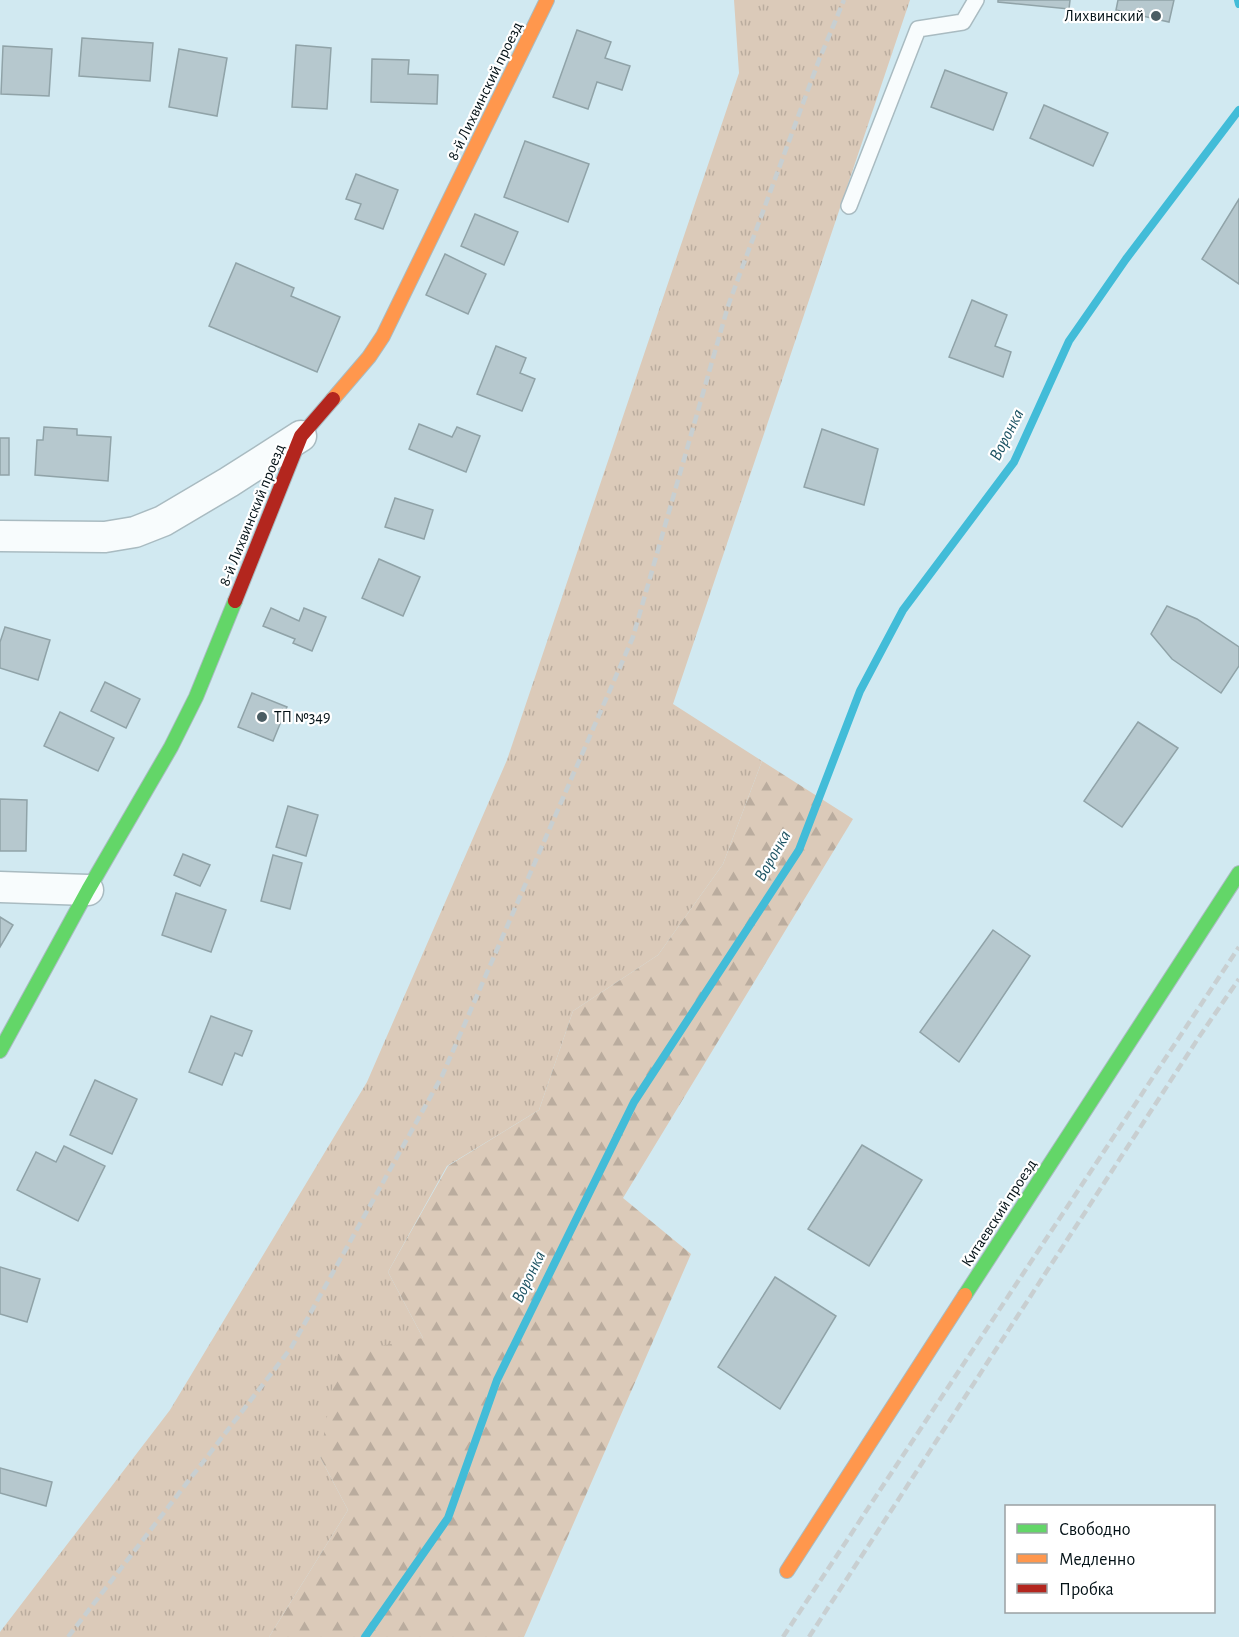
<svg xmlns="http://www.w3.org/2000/svg" width="1239" height="1637" font-family="'Alegreya Sans',sans-serif">
<style>
.grass{fill:url(#grass-tufts)}
.forest{fill:url(#forest-firs)}
.lines{fill:none;stroke-linecap:round;stroke-linejoin:round}
.stream{stroke:#42bcd8;stroke-width:8}
.building{fill:#b6c8ce;stroke:#90a3a8;stroke-width:1.5}
.lane-casing{stroke:#a9bbc1;stroke-width:18}
.street-casing{stroke:#a9bbc1;stroke-width:33}
.fast-casing{stroke:#a9bbc1;stroke-width:16}
.slow-casing{stroke:#a9bbc1;stroke-width:16}
.jam-casing{stroke:#a9bbc1;stroke-width:16}
.lane{stroke:#f8fcfd;stroke-width:15}
.street{stroke:#f8fcfd;stroke-width:30}
.fast{stroke:#63d668;stroke-width:14}
.slow{stroke:#ff974d;stroke-width:14}
.jam{stroke:#b3261e;stroke-width:14}
.rail{stroke:#c8cfd1;stroke-width:4.5;stroke-dasharray:9 4.5;stroke-linecap:butt}
.poi-dot{fill:#4b5d63;stroke:#fff;stroke-width:2}
.labels{text-anchor:middle;dominant-baseline:central;stroke-width:4.5;stroke-linejoin:round;paint-order:stroke}
.poi-label{font-size:16px;fill:#031116;stroke:#fff;text-anchor:end}
.street-label{font-size:16px;fill:#031116;stroke:#fff}
.water-label{font-size:18px;font-style:italic;fill:#1e5464;stroke:#fff}
</style>
<defs>
<pattern id="grass-tufts" width="24" height="20" patternUnits="userSpaceOnUse" patternTransform="scale(1.5)"><rect width="24" height="20" fill="#dbcab9"/><path d="M3 7l-1-3M5 7V3M7 7l1-3M15 17l-1-3M17 17v-4M19 17l1-3" fill="none" stroke="#baac9e"/></pattern>
<pattern id="forest-firs" width="22" height="20" patternUnits="userSpaceOnUse" patternTransform="scale(1.5)"><rect width="22" height="20" fill="#dbcab9"/><path d="M5 1l3.5 6h-7zM16 11l3.5 6h-7z" fill="#baac9e"/></pattern>
</defs>
<rect width="100%" height="100%" fill="#d1e9f1"/>
<!-- grass -->
<path class="grass" d="M734,0H910L673,704L762,761L723,864L658,955L573,1011L539,1110L447,1166L388,1272L423,1338L320,1457L348,1510L269,1637H0V1632L170,1410L367,1082L507,760L739,73Z"/>
<!-- forest -->
<path class="forest" d="M762,761L853,819L623,1198L691,1254L524,1637H269L348,1510L320,1457L338,1354L423,1338L388,1272L448,1166L539,1110L573,1011L658,955L723,864Z"/>
<g class="lines">
<!-- stream -->
<g class="stream">
<path d="M1238,0L1239,4"/>
<path d="M365,1637L448,1518L497,1380L634,1102L799,850L860,691L903,610L1014,462L1069,341L1126,259L1239,110"/>
</g>
</g>
<!-- building -->
<g class="building">
<path d="M998,0H1070L1069,9L998,2Z"/>
<path d="M1118,0H1174L1169,22L1116,10Z"/>
<path d="M577,30L611,42L605,58L630,66L622,90L597,82L588,109L553,97Z"/>
<path d="M82,38L153,43L150,81L79,76Z"/>
<path d="M296,45L331,48L327,109L292,107Z"/>
<path d="M3,46L52,49L49,96L1,94Z"/>
<path d="M179,49L227,58L217,116L169,107Z"/>
<path d="M372,59L409,60L408,74L438,75L437,104L371,102Z"/>
<path d="M945,70L1007,93L993,130L931,107Z"/>
<path d="M1044,105L1108,133L1093,166L1030,138Z"/>
<path d="M525,141L589,164L568,222L504,197Z"/>
<path d="M356,174L398,190L383,229L355,219L361,204L346,199Z"/>
<path d="M1239,199V284L1202,259Z"/>
<path d="M475,214L518,232L504,265L461,246Z"/>
<path d="M445,254L486,274L468,314L426,295Z"/>
<path d="M236,263L294,288L291,296L340,317L317,372L209,326Z"/>
<path d="M972,300L1007,315L995,346L1011,352L1003,377L949,357Z"/>
<path d="M496,346L526,358L520,373L535,379L522,411L477,394Z"/>
<path d="M419,424L452,437L457,427L480,436L466,472L409,449Z"/>
<path d="M44,427L77,429V435L111,437L108,481L35,475L37,440H43Z"/>
<path d="M822,429L878,449L864,505L804,487Z"/>
<rect x="0" y="438" width="9" height="37"/>
<path d="M395,498L433,510L424,539L385,527Z"/>
<path d="M379,559L420,577L403,616L362,598Z"/>
<path d="M1167,606L1197,619L1239,647V666L1221,693L1172,659L1151,634Z"/>
<path d="M271,608L299,621L304,608L326,617L312,651L293,643L295,639L263,626Z"/>
<path d="M5,627L50,640L38,680L0,668V642Z"/>
<path d="M105,682L140,699L126,728L91,711Z"/>
<path d="M252,693L287,707L273,741L238,727Z"/>
<path d="M60,712L114,738L98,771L44,746Z"/>
<path d="M1138,722L1178,748L1122,827L1084,801Z"/>
<path d="M0,799L27,800L26,851H0Z"/>
<path d="M288,806L318,815L306,856L276,847Z"/>
<path d="M183,854L210,865L200,886L174,875Z"/>
<path d="M273,855L302,863L290,909L261,901Z"/>
<path d="M176,893L226,910L211,952L162,935Z"/>
<path d="M0,917L13,925L0,947Z"/>
<path d="M993,930L1030,956L959,1062L920,1032Z"/>
<path d="M211,1016L252,1031L242,1056L235,1053L222,1085L189,1072Z"/>
<path d="M95,1080L137,1099L112,1154L70,1135Z"/>
<path d="M862,1145L922,1180L869,1266L808,1229Z"/>
<path d="M64,1146L105,1166L78,1221L17,1190L36,1152L56,1162Z"/>
<path d="M0,1267L40,1279L27,1322L0,1314Z"/>
<path d="M775,1277L836,1316L780,1409L718,1367Z"/>
<path d="M0,1468L52,1482L46,1506L0,1493Z"/>
</g>
<g class="lines">
<!-- lane casing -->
<g class="lane-casing">
<path id="lane" d="M849,206L918,29L963,22L976,0"/>
</g>
<!-- street casing -->
<g class="street-casing">
<g id="street">
<path d="M0,536L105,537L135,532L163,521L229,482L301,436"/>
<path d="M0,887L88,890"/>
</g>
</g>
<!-- fast casing -->
<g class="fast-casing">
<g id="fast">
<path d="M0,1051L88,890L171,747L196,697L235,601"/>
<path d="M965,1295L1239,873"/>
</g>
</g>
<!-- slow casing -->
<g class="slow-casing">
<g id="slow">
<path d="M333,399L369,357L383,336L547,0"/>
<path d="M787,1571L965,1295"/>
</g>
</g>
<!-- jam casing -->
<g class="jam-casing">
<path id="jam" d="M235,601L301,436L333,399"/>
</g>
<!-- lane -->
<use href="#lane" class="lane"/>
<!-- street -->
<use href="#street" class="street"/>
<!-- fast -->
<use href="#fast" class="fast"/>
<!-- slow -->
<use href="#slow" class="slow"/>
<!-- jam -->
<use href="#jam" class="jam"/>
<!-- rail -->
<g class="rail">
<path d="M68,1637L291,1348L442,1076L633,637L728,306L819,60L844,0"/>
<path d="M783,1637L1239,947"/>
<path d="M809,1637L1199,1037L1239,979"/>
</g>
</g>
<!-- markers -->
<g class="poi-dot">
<circle cx="1156" cy="16" r="6"/>
<circle cx="262" cy="717" r="6"/>
</g>
<g class="labels">
<!-- poi labels -->
<g class="poi-label">
<text x="1144" y="16">Лихвинский</text>
<text x="274" y="717" text-anchor="start">ТП №349</text>
</g>
<!-- street labels -->
<g class="street-label">
<text transform="translate(485 91) rotate(-64)">8-й Лихвинский проезд</text>
<text transform="translate(252 515) rotate(-68)">8-й Лихвинский проезд</text>
<text transform="translate(999 1213) rotate(-57)">Китаевский проезд</text>
</g>
<!-- water labels -->
<g class="water-label">
<text transform="translate(1007 435) rotate(-63)">Воронка</text>
<text transform="translate(773 856) rotate(-60)">Воронка</text>
<text transform="translate(529 1277) rotate(-64)">Воронка</text>
</g>
</g>
<!-- legend -->
<rect x="1005" y="1505" width="210" height="108" fill="#ffffff" stroke="#9aa0a2" stroke-width="1.5"/>
<rect x="1017" y="1524" width="30" height="9" fill="#63d668" stroke="#9aa0a2" stroke-width="1.5"/>
<text x="1059" y="1535" font-size="18" fill="#031116">Свободно</text>
<rect x="1017" y="1554" width="30" height="9" fill="#ff974d" stroke="#9aa0a2" stroke-width="1.5"/>
<text x="1059" y="1565" font-size="18" fill="#031116">Медленно</text>
<rect x="1017" y="1584" width="30" height="9" fill="#b3261e" stroke="#9aa0a2" stroke-width="1.5"/>
<text x="1059" y="1595" font-size="18" fill="#031116">Пробка</text>
</svg>
